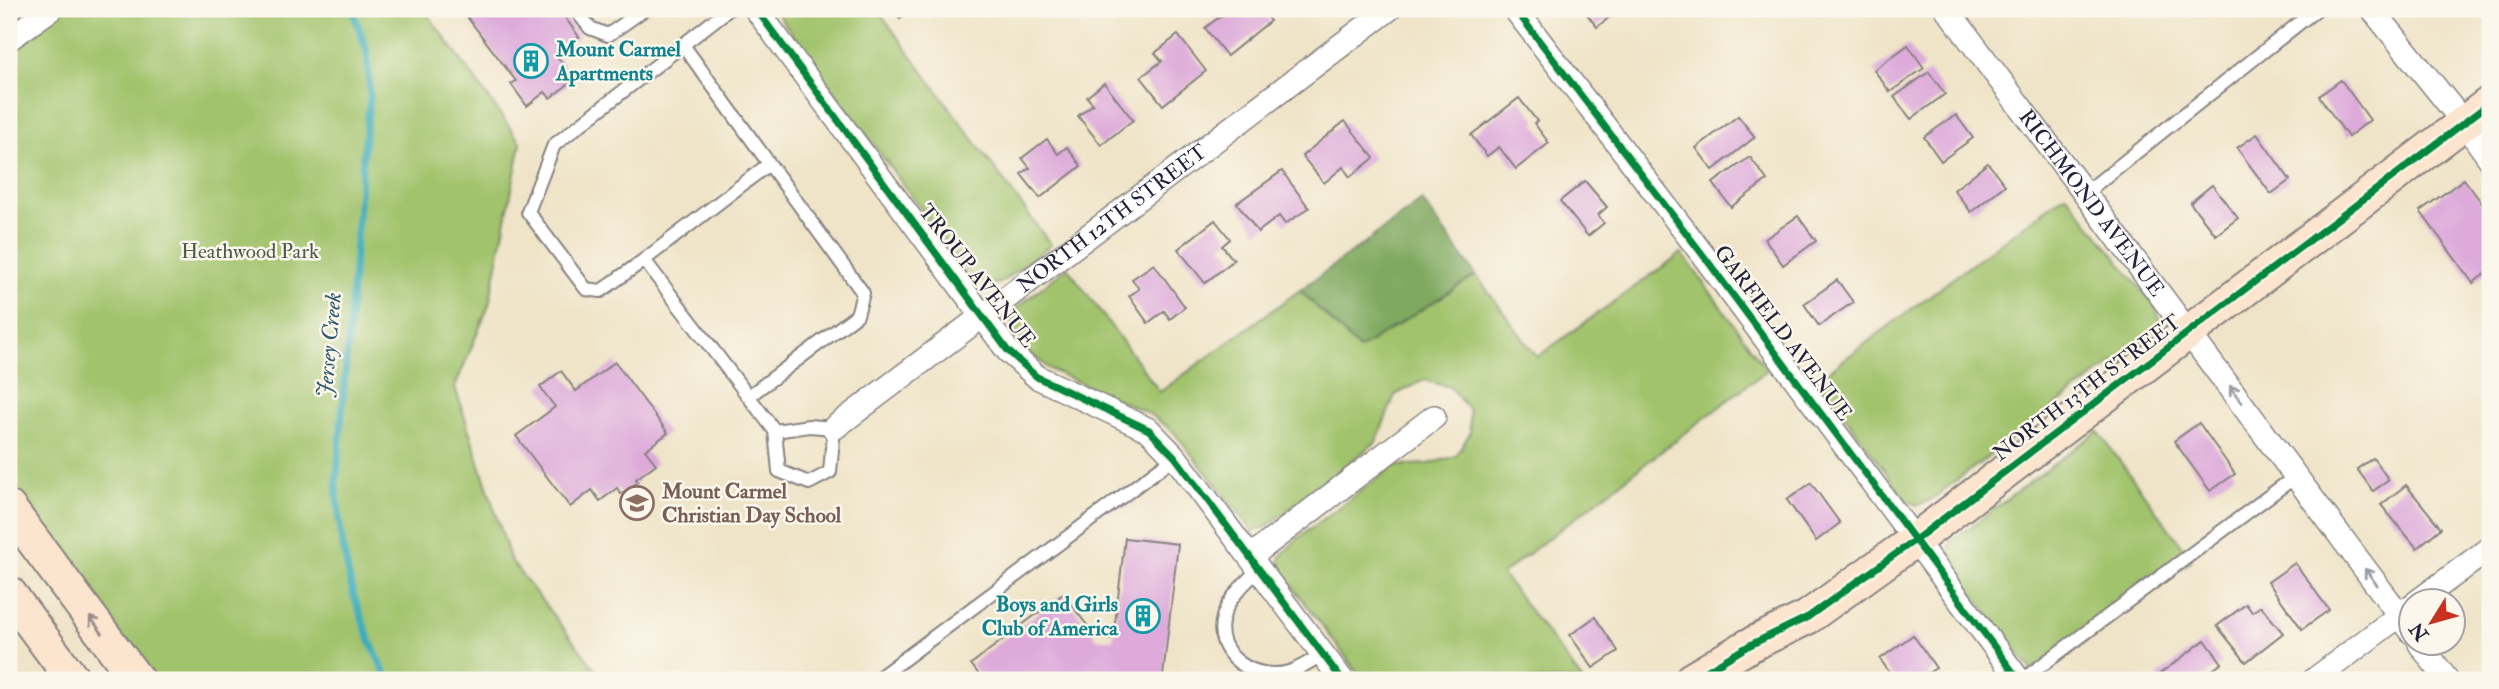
<svg xmlns="http://www.w3.org/2000/svg" width="2499" height="689" font-family="'IM FELL Double Pica',serif">
<style>
.green{fill:#a1c36c;stroke:#627254;stroke-width:2}
.forest{fill:#80a960;stroke:#51664e;stroke-width:2}
.lines{fill:none;stroke-linecap:round;stroke-linejoin:round}
.stream{stroke:#3bacb7;stroke-width:7}
.building{fill:#ddaada}
.lane-casing{stroke:#888382;stroke-width:16}
.street-casing{stroke:#888382;stroke-width:26}
.secondary-casing{stroke:#888382;stroke-width:37}
.lane{stroke:#fff;stroke-width:12}
.street{stroke:#fff;stroke-width:23}
.secondary{stroke:#fce5cf;stroke-width:33}
.cycleway-casing{stroke:#fbf7ec;stroke-width:11}
.cycleway{stroke:#00873e;stroke-width:7}
.oneway{stroke:#9c9ca7}
.oneway2{stroke:#9a8d8c}
.labels{text-anchor:middle;dominant-baseline:central;stroke-width:5;stroke-linejoin:round;paint-order:stroke}
.culture-label{font-size:21px;font-weight:bold;fill:#0d838f;stroke:#fbf7ec;text-anchor:start}
.street-label{font-size:21px;fill:#22223b;stroke:#fbf7ec}
.park-label{font-size:21px;fill:#4e5a4c;stroke:#fbf7ec}
.education-label{font-size:21px;font-weight:bold;fill:#785e54;stroke:#fbf7ec;text-anchor:start}
.water-label{font-size:23px;font-style:italic;fill:#2c596d;stroke:#fbf7ec}
</style>
<rect width="100%" height="100%" fill="#fbf7ec"/>
<filter id="ink" filterUnits="userSpaceOnUse"><feTurbulence type="fractalNoise" baseFrequency=".0143" numOctaves="2"/><feDisplacementMap in="SourceGraphic" scale="14" xChannelSelector="R" yChannelSelector="G"/><feConvolveMatrix kernelMatrix="1 2 1 2 8 2 1 2 1" color-interpolation-filters="sRGB"/></filter>
<filter id="wash" filterUnits="userSpaceOnUse"><feTurbulence type="fractalNoise" baseFrequency=".00686" numOctaves="4" result="noise"/><feDisplacementMap in="SourceGraphic" scale="28" xChannelSelector="R" yChannelSelector="G"/><feGaussianBlur stdDeviation="1.57" result="paint"/><feColorMatrix in="noise" values="0 0 0 0 0 0 0 0 0 0 0 0 0 0 0 0 0 1.4 0 .05"/><feComposite in="paint" operator="in"/></filter>
<g filter="url(#wash)">
<rect width="100%" height="100%" fill="#efe4c8"/>
<!-- green -->
<g class="green">
<path d="M9,9H424L521,143L489,305L455,387L511,561L599,674L610,680H151L9,488Z"/>
<path d="M774,9H877L1051,245L1000,283L986,285L971,277Z"/>
<path d="M2066,194L2155,307L2160,320L2155,331L1929,501L1917,505L1907,501L1818,379Z"/>
<path d="M1682,253L1767,370L1502,574L1582,680H1363L1282,572L1280,557L1297,539L1394,466L1429,464L1456,456L1470,433L1469,410L1450,387L1424,380L1395,395L1376,442L1266,527L1253,531L1173,431L1148,413L1051,370L1025,349L1012,326L1014,310L1067,267L1160,392L1300,290L1359,349L1476,275L1537,357Z"/>
<path d="M2098,431L2192,560L2037,677L1954,569L1948,553L1950,542Z"/>
</g>
<!-- forest -->
<path class="forest" d="M1422,201L1476,275L1359,349L1300,290Z"/>
<g class="lines">
<!-- stream -->
<path class="stream" d="M352,9L367,51L370,97L363,155L336,487L342,543L352,591L370,641L388,680"/>
</g>
<g id="blocks">
<!-- building -->
<g class="building">
<path d="M461,9H552L557,15L561,12L579,37L556,55L565,67L561,71L570,83L550,98L545,92L527,106L511,84L516,81Z"/>
<path d="M893,9H912L900,18Z"/>
<path d="M1224,9H1261L1270,21L1227,56L1205,28L1226,12Z"/>
<path d="M1583,9H1620L1597,27Z"/>
<path d="M1178,35L1206,71L1163,105L1141,77L1162,61L1155,53Z"/>
<path d="M1908,45L1924,68L1890,92L1874,70Z"/>
<path d="M1929,72L1945,94L1911,119L1894,97Z"/>
<path d="M2341,80L2370,120L2348,137L2319,96Z"/>
<path d="M1104,83L1133,120L1101,145L1078,116L1093,104L1087,97Z"/>
<path d="M1519,98L1537,121L1534,123L1549,143L1516,169L1499,147L1487,156L1471,135Z"/>
<path d="M1956,115L1973,138L1941,161L1924,137Z"/>
<path d="M1738,116L1755,137L1713,170L1696,148Z"/>
<path d="M1345,121L1374,158L1350,177L1343,167L1324,183L1302,156Z"/>
<path d="M2257,134L2290,180L2271,194L2237,148Z"/>
<path d="M1047,139L1058,154L1067,147L1081,166L1040,198L1021,174L1030,168L1022,158Z"/>
<path d="M1750,157L1767,180L1731,207L1713,183Z"/>
<path d="M1988,163L2005,185L1971,212L1954,190Z"/>
<path d="M1282,171L1309,208L1285,224L1279,216L1258,232L1237,203Z"/>
<path d="M2464,179L2490,214V270L2473,283L2420,211Z"/>
<path d="M1585,181L1607,207L1598,215L1604,223L1588,236L1560,201Z"/>
<path d="M2212,185L2238,218L2216,235L2190,203Z"/>
<path d="M1798,216L1816,241L1783,265L1765,239Z"/>
<path d="M1215,220L1230,239L1222,246L1234,260L1205,283L1178,249Z"/>
<path d="M1154,264L1185,307L1170,319L1164,311L1148,323L1129,296L1139,289L1132,279Z"/>
<path d="M1837,280L1853,302L1819,326L1804,304Z"/>
<path d="M615,362L668,433L645,450L656,464L636,479L638,482L621,494L617,488L600,501L592,490L570,507L516,436L555,407L540,387L561,371L576,391Z"/>
<path d="M2199,423L2235,474L2210,491L2174,441Z"/>
<path d="M2373,458L2389,480L2373,491L2357,469Z"/>
<path d="M1811,483L1840,523L1816,541L1787,500Z"/>
<path d="M2406,485L2441,528L2417,548L2381,505Z"/>
<path d="M1125,538L1178,544L1163,676L1166,680H983L971,664L1063,594L1097,638L1113,640Z"/>
<path d="M2295,563L2329,610L2302,629L2268,582Z"/>
<path d="M2246,604L2252,612L2261,606L2283,633L2246,662L2217,626Z"/>
<path d="M1595,617L1618,651L1593,668L1570,635Z"/>
<path d="M1913,635L1936,668L1927,674L1932,680H1895L1880,659Z"/>
<path d="M2205,640L2222,663L2199,680H2160L2157,676Z"/>
</g>
</g>
</g>
<g filter="url(#ink)">
<use href="#blocks" fill-opacity="0" stroke="#888382" stroke-width="2"/>
<g class="lines">
<!-- lane casing -->
<g class="lane-casing">
<g id="lane">
<path d="M575,9L590,28L608,35L645,9"/>
<path d="M729,9L554,145L528,212L586,289L601,291L644,260L775,431L779,471L809,483L830,472L834,428L809,426L775,431"/>
<path d="M683,45L863,293L857,315L749,396"/>
<path d="M2085,193L2317,9"/>
<path d="M644,260L769,164"/>
<path d="M1259,569C1245,583 1229,597 1223,617C1212,655 1255,682 1289,672C1300,669 1312,660 1323,654"/>
<path d="M876,680L1175,457"/>
<path d="M2022,680L2296,476"/>
</g>
</g>
<!-- street casing -->
<g class="street-casing">
<g id="street">
<path d="M756,9L1008,351L1037,377L1149,430L1175,457L1342,680"/>
<path d="M1515,9L1706,259L2019,680"/>
<path id="s1" d="M1947,9L2412,632"/>
<path d="M2372,9L2464,123L2490,159"/>
<path d="M9,39L51,9"/>
<path id="s2" d="M834,428L1389,9"/>
<path d="M1250,557L1434,417"/>
<path d="M2417,602L2490,548"/>
<path d="M2420,644L2447,680"/>
<path d="M2314,680L2409,608"/>
</g>
</g>
<!-- secondary casing -->
<g class="secondary-casing">
<g id="secondary">
<path d="M9,508L137,680"/>
<path d="M9,593L73,680"/>
<path d="M1691,680L1750,645L1808,617L1915,540L2490,103"/>
</g>
</g>
<!-- lane -->
<use href="#lane" class="lane"/>
<!-- street -->
<use href="#street" class="street"/>
<!-- secondary -->
<use href="#secondary" class="secondary"/>
<!-- cycleway casing -->
<g class="cycleway-casing">
<g id="cycleway">
<path d="M756,9L1008,351L1037,377L1149,430L1175,457L1342,680"/>
<path d="M1515,9L1706,259L2019,680"/>
<path d="M1691,680L1750,645L1808,617L1915,540L2490,103"/>
</g>
</g>
<!-- cycleway -->
<use href="#cycleway" class="cycleway"/>
</g>
<!-- one-way arrows -->
<defs><path id="oneway-shaft" d="M-6 0H5M1.5-3L5.5 0L1.5 3" fill="none" stroke-width="1.6" stroke-linecap="round" stroke-linejoin="round" transform="scale(1.75)"/></defs>
<g class="oneway">
<use href="#oneway-shaft" transform="translate(2236 394) rotate(-126)"/>
<use href="#oneway-shaft" transform="translate(2371 577) rotate(-126)"/>
</g>
<use class="oneway2" href="#oneway-shaft" transform="translate(96 625) rotate(-127)"/>
</g>
<!-- icons -->
<defs>
<g id="building-ring" transform="scale(1.75)"><circle r="9.5" fill="#fbf7ec" stroke="#0f9aa8" stroke-width="1.5"/><path d="M-4-6H4V6H1V3H-1V6H-4ZM-2.5-4.3h1.7v1.8h-1.7ZM.8-4.3h1.7v1.8H.8ZM-2.5-1h1.7V.8h-1.7ZM.8-1h1.7V.8H.8Z" fill="#0f9aa8"/></g>
<g id="school-ring" transform="scale(1.75)"><circle r="9.5" fill="#fbf7ec" stroke="#8d6e63" stroke-width="1.5"/><path d="M0-5L7-2L0 1L-7-2ZM-4 1L0 2.5L4 1V4Q0 6-4 4Z" fill="#8d6e63"/></g>
</defs>
<g fill-rule="evenodd">
<use href="#building-ring" x="531" y="61"/>
<use href="#school-ring" x="637" y="503"/>
<use href="#building-ring" x="1143" y="616"/>
</g>
<g class="labels">
<!-- culture labels -->
<g class="culture-label">
<text x="556" y="49">Mount Carmel<tspan x="556" dy="24">Apartments</tspan></text>
<text x="1118" y="604" text-anchor="end">Boys and Girls<tspan x="1118" dy="24">Club of America</tspan></text>
</g>
<!-- street labels -->
<g class="street-label">
<text stroke="none"><textPath href="#s1" startOffset="242">RICHMOND AVENUE</textPath></text>
<text stroke="none"><textPath href="#s2" startOffset="348">NORTH 12TH STREET</textPath></text>
<text transform="translate(977 276) rotate(52)">TROUP AVENUE</text>
<text transform="translate(1783 333) rotate(53)">GARFIELD AVENUE</text>
<text transform="translate(2087 388) rotate(-37)">NORTH 13TH STREET</text>
</g>
<!-- park labels -->
<g class="park-label">
<text x="250" y="251">Heathwood Park</text>
</g>
<!-- education labels -->
<g class="education-label">
<text x="662" y="491">Mount Carmel<tspan x="662" dy="24">Christian Day School</tspan></text>
</g>
<!-- water labels -->
<g class="water-label">
<text transform="translate(329 345) rotate(-85)">Jersey Creek</text>
</g>
</g>
<!-- margin -->
<rect width="2499" height="689" fill="none" stroke="#fbf7ec" stroke-width="35"/>
<!-- north arrow -->
<g transform="translate(2432 622) rotate(233)"><circle r="33" fill="#fbf7ec" stroke="#a4a2a5" stroke-width="2"/>
<path d="M0-5L12 26L0 18L-12 26Z" fill="#c8321e"/>
<text y="-10" font-size="19" font-weight="bold" text-anchor="middle" fill="#22223b">N</text>
</g>
</svg>
